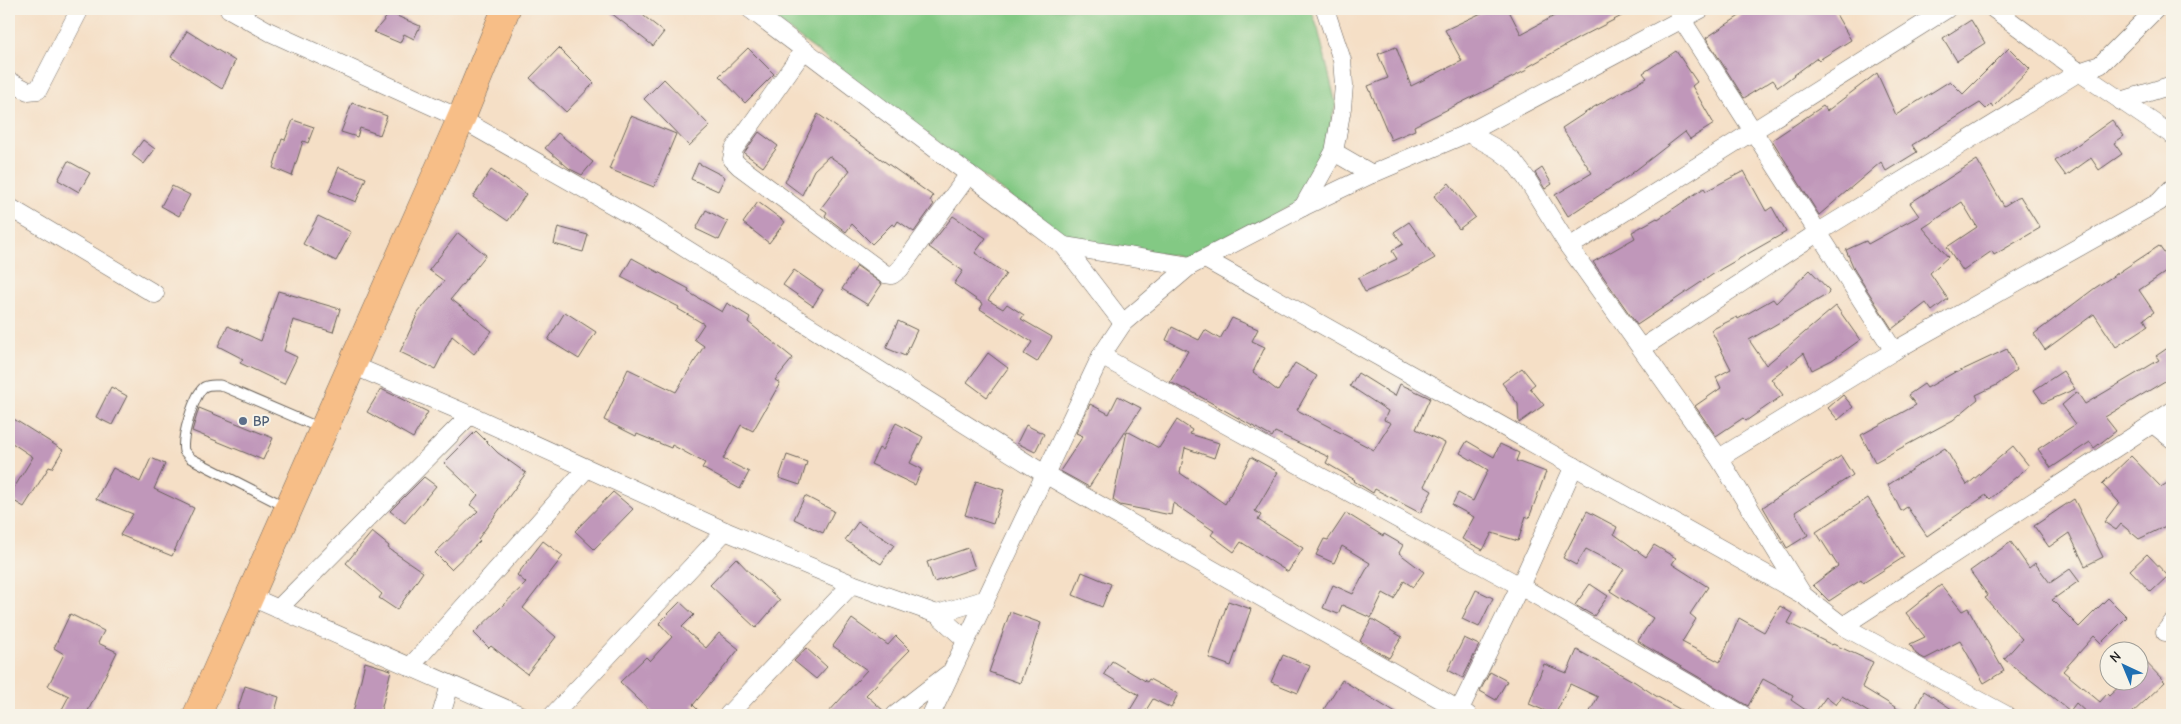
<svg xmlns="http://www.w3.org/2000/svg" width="2181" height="724" font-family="'Comic Neue',sans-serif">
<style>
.green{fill:#83c984;stroke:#507250}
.building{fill:#c097ba}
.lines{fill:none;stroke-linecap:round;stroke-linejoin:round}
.service-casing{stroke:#686058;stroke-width:11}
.minor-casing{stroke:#686058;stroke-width:19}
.trunk-casing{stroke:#686058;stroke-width:29}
.service{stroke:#fff;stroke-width:9}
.minor{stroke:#fff;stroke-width:18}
.trunk{stroke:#f7be87;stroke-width:28}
.service-dot{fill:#5c6f8a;stroke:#f7f3e8;stroke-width:2}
.labels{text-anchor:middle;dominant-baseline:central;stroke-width:4;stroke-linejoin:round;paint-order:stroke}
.service-label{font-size:14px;font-weight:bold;fill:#4e5e75;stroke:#f7f3e8;text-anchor:start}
</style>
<rect width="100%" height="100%" fill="#f7f3e8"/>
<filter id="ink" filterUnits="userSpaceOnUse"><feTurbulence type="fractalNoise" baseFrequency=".02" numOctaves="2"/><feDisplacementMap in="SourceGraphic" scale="10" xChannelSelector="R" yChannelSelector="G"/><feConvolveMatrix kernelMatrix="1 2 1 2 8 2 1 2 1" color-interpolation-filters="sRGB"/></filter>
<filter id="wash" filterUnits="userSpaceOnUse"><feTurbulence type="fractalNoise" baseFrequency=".0096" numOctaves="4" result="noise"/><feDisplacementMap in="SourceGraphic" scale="20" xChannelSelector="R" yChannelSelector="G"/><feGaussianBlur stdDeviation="1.12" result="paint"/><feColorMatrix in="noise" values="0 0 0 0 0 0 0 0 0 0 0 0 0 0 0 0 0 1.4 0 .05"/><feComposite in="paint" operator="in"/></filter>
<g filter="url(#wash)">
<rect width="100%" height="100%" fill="#f5dfc6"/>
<!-- green -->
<path class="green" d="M761,9H1311L1318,29L1336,104L1317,173L1295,204L1189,258L1067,240Z"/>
<g id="blocks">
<!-- building -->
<g class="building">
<path d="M606,9H635L664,32L653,46Z"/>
<path d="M1490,9H1508L1521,34L1567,9H1635L1577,39L1526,68L1527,70L1414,126L1415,130L1391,140L1368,86L1388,78L1378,54L1396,47L1411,86L1462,61L1445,30Z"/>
<path d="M1750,9H1833L1851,40L1819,60L1817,58L1778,87L1773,80L1744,98L1706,38Z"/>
<path d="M390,13L420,26L414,39L404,34L400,43L374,32Z"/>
<path d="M1971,20L1985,43L1957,61L1943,38Z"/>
<path d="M187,31L235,61L222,89L171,57Z"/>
<path d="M559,48L594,83L566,112L530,78Z"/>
<path d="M748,48L774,74L745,103L719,76Z"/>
<path d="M2009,48L2030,69L1993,107L1991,104L1986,109L1980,103L1912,145L1917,152L1886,171L1881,162L1819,215L1772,140L1823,106L1827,111L1877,73L1896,115L1950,81L1963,94Z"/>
<path d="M1676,51L1697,82L1692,86L1714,124L1690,139L1685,132L1627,177L1568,216L1555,195L1592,173L1562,128L1594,107L1647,78L1643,73Z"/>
<path d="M664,79L710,126L689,146L644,99Z"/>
<path d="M352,103L387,116L380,135L360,128L357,137L341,132Z"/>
<path d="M818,114L933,196L930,201L934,204L914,232L898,221L895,226L892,224L872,244L852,224L846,232L825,216L827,212L821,208L850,170L829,156L814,170L802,195L785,182Z"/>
<path d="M631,116L676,134L654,187L609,169Z"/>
<path d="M293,120L314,127L308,143L303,141L292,176L273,168L282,139L285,140Z"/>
<path d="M2112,120L2124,136L2114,143L2122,154L2099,170L2091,158L2066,176L2055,161Z"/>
<path d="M759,132L778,146L763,167L744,153Z"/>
<path d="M558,133L593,162L582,175L570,169L545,148Z"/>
<path d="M143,140L155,149L144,164L132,155Z"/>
<path d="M1977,160L2004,206L2020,196L2040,228L1994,255L1992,251L1963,271L1947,247L1977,227L1962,202L1923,228L1948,257L1930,273L1948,299L1932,311L1926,303L1892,329L1855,271L1846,250L1866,241L1868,244L1919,216L1910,203Z"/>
<path d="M68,161L90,173L79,192L58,180Z"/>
<path d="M698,163L725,177L718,191L691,179Z"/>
<path d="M339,167L366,178L356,202L329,191Z"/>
<path d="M1542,168L1552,184L1545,189L1535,173Z"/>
<path d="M491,170L526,194L508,221L473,197Z"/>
<path d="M1744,171L1766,211L1772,207L1786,232L1721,269L1637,325L1593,262L1635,238L1632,232L1657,218L1658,219L1704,188L1706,191Z"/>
<path d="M1449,183L1475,217L1459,229L1434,196Z"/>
<path d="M172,186L190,195L179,216L161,206Z"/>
<path d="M758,202L785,222L769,243L743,223Z"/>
<path d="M706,210L728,222L719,240L696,229Z"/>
<path d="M318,216L351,232L336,261L303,244Z"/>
<path d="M953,216L986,238L975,253L1006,274L988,300L1003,309L1007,304L1024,315L1021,319L1052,337L1037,362L1024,354L1032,342L980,309L983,304L954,284L963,271L929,247Z"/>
<path d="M1409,222L1435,258L1407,274L1365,292L1358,278L1397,259L1392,251L1403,244L1394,232Z"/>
<path d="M558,227L588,235L583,252L554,244Z"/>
<path d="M458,233L486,255L451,299L492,331L474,354L452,336L435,369L400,352L418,313L444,281L429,270Z"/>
<path d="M2159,246L2172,264V268L2139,290L2154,312L2144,319L2148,326L2116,347L2094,314L2045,350L2034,334L2095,288Z"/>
<path d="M632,258L689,289L688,292L722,312L727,303L750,317L748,322L793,358L775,380L780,383L753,431L741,425L723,459L749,472L740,489L702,468L705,463L672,445L671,448L637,434L636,436L604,420L628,369L676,392L704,346L694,339L704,324L678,309L679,307L621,277Z"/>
<path d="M857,266L882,284L868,305L842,289Z"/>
<path d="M794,270L823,290L813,306L783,285Z"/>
<path d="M1810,270L1829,290L1828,294L1749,340L1766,365L1836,306L1860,340L1832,360L1812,370L1804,353L1771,379L1783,395L1746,421L1743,418L1716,436L1695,406L1721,388L1716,377L1731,369L1711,330L1737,317L1738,319L1773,299L1776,303Z"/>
<path d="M278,291L340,309L333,332L293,320L284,351L297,357L284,384L240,363L243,359L218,346L228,326L261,341Z"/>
<path d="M565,312L596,332L579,359L548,340Z"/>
<path d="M1232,318L1258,329L1252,341L1265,347L1253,372L1278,391L1295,363L1317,376L1297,410L1374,450L1391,423L1384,420L1388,411L1350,386L1358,373L1395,396L1400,384L1430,398L1416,429L1445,443L1424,486L1432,491L1420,513L1375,489L1373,493L1354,481L1355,480L1326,463L1329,457L1275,432L1272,437L1185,388L1184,389L1170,382L1188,351L1166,340L1172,327L1199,340L1205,330L1220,339Z"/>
<path d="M898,321L917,330L905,356L886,348Z"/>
<path d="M2172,345V381L2170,378L2105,417L2116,431L2094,448L2090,442L2051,468L2038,449L2076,424L2062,405L2077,392L2085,404L2159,360L2156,356Z"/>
<path d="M2007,349L2017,370L1997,385L1976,395L1978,399L1953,420L1875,462L1861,435L1916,405L1908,395L1924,384L1927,388L1955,372L1956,373Z"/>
<path d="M988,353L1008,368L987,397L967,382Z"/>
<path d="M1522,368L1535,384L1530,388L1544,405L1519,423L1518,404L1502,383Z"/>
<path d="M2063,371L2075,389L2043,403L2034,390Z"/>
<path d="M111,387L127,396L112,425L96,417Z"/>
<path d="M381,389L428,412L413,438L367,412Z"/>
<path d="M1843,395L1853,407L1838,420L1828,408Z"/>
<path d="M1118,396L1141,408L1089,487L1060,471L1083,436L1076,433L1090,404L1109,414Z"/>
<path d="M199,408L273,438L263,460L192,431Z"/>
<path d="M9,416L63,450L52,468L49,467L24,507L9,498V496L33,457L9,441Z"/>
<path d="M1177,420L1192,430L1190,434L1219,443L1214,458L1185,448L1180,473L1225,504L1251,457L1278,472L1255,511L1261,515L1258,520L1303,548L1288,572L1241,542L1234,552L1211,535L1214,531L1173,503L1171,515L1120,505L1113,500L1127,431L1159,448Z"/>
<path d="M896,423L923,437L910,463L922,469L915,485L871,464L879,448L882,450Z"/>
<path d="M1026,425L1044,434L1035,452L1017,443Z"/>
<path d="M476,431L498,453L526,473L478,539L480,541L451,569L435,553L478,511L470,505L478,495L444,463Z"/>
<path d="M1467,441L1494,457L1500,444L1519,453L1516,461L1546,472L1529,518L1526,516L1518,541L1492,533L1483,550L1462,539L1474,517L1452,505L1458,493L1473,501L1488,470L1460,453Z"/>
<path d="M2013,446L2029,466L1990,499L1986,495L1927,536L1907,507L1901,511L1888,485L1945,448L1967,485Z"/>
<path d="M787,455L807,462L800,485L779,478Z"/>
<path d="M1841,456L1853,475L1795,512L1808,535L1787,548L1763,507Z"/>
<path d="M2131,456L2161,487L2172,480V523L2139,539L2121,524L2116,530L2104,522L2119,502L2102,484Z"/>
<path d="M151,458L165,464L154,489L194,508L172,556L120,535L133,514L96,499L113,468L140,482Z"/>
<path d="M424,477L436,486L405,523L390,511Z"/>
<path d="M976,481L1004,490L993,524L965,515Z"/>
<path d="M613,492L633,509L594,549L575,531Z"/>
<path d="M805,496L834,511L823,533L794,519Z"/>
<path d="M1868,498L1904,557L1863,583L1861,580L1829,601L1813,585L1838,566L1816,532Z"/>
<path d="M2074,499L2103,557L2085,566L2069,533L2049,547L2034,526Z"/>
<path d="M1587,511L1617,527L1614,534L1646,557L1654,545L1676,558L1672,564L1708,587L1690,614L1696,619L1682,642L1720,662L1739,618L1764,632L1780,606L1793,614L1788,623L1832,645L1833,644L1873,662L1862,687L1908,715H1873L1842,696L1836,705L1826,697L1813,715L1791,700L1793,695L1763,679L1748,706L1647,647L1638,641L1653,618L1610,591L1624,569L1586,549L1576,565L1563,558Z"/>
<path d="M1346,513L1383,536L1384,534L1403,545L1399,553L1424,572L1413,587L1404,581L1394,599L1383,593L1371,618L1342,605L1338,614L1323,608L1333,585L1353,594L1370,563L1342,546L1334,563L1316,555L1324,539L1328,540Z"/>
<path d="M858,522L894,545L881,564L845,540Z"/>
<path d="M372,532L389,546L388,548L423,572L397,610L379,598L382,594L346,563Z"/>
<path d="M543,541L563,556L523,608L556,637L527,674L491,646L489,648L474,633L526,583L517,575Z"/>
<path d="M2011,542L2029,568L2035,563L2050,583L2070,569L2079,581L2052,600L2079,627L2108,598L2127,617L2101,643L2094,636L2063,671L2100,702L2107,694L2109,696L2124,682H2138V654L2165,682L2130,715H2089L2076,703L2070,711L2004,659L2022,639L1985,598L1988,596L1970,571Z"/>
<path d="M968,548L975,568L934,582L927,562Z"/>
<path d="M2147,554L2168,576L2151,592L2130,570Z"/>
<path d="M736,558L754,577L780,600L756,628L710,585Z"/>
<path d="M1082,572L1111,584L1102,607L1073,595Z"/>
<path d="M1590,584L1608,596L1594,616L1575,605Z"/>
<path d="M1941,585L1962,611L1968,608L2004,671L1984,683L1960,641L1925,659L1916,654L1910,644L1925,637L1906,613Z"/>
<path d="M1476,590L1493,598L1479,627L1462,619Z"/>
<path d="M1228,601L1251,609L1231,666L1209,658Z"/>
<path d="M680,602L694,615L682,627L706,648L719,633L739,649L693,705L703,715H655L620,682L646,657L650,661L672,637L659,623Z"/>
<path d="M1010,612L1041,623L1020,683L989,672Z"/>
<path d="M70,614L104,631L98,643L117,652L86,715H59L69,696L48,686L64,654L54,648Z"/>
<path d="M852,619L888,645L896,636L910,650L866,695L885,712V715H826L867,670L833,646Z"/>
<path d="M1372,619L1402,637L1389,658L1360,641Z"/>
<path d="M1464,638L1479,645L1463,678L1448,670Z"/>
<path d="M806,648L827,667L816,679L794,661Z"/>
<path d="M1577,650L1635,682L1656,696L1690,715H1588L1598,697L1570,684L1555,715L1529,704L1544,664L1567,673Z"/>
<path d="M1283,655L1310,666L1298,693L1271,682Z"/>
<path d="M1112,661L1147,682L1149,679L1178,694L1171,708L1153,699L1143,715H1127L1139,695L1104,674Z"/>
<path d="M365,662L391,670L380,715L353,713Z"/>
<path d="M1490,672L1507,681L1496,700L1480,691Z"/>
<path d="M1342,680L1399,715H1334L1324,709Z"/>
<path d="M245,686L279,697L274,715H236Z"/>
<path d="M1924,691L1961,715H1913Z"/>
</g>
</g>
</g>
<g filter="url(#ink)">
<use href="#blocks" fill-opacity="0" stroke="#686058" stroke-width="1"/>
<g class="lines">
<!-- service casing -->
<g class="service-casing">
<path id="service" d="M286,507L190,458L184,451C181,438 194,395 204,387C209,384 214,385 220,385L320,428"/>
</g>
<!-- minor casing -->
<g class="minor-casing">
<g id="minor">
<path d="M229,9L270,32L461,119L653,228L1043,473L1468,715"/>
<path d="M750,9L1064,246L1123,323"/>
<path d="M1994,9L2079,72L2172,135"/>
<path d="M1682,20L1894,351"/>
<path d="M804,50L734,149L732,159L739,166L885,274L892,275L900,269L969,174"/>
<path d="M9,81L28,91L38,90L80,9"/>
<path d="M2121,101L2172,85"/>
<path d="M1468,133L1497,149L1513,161L1526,178L1569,247L1719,458L1803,595"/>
<path d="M1334,152L1372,174"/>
<path d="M9,207L155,294"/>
<path d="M1303,207L1334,152L1342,108L1344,85L1342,60L1325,9"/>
<path d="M1064,246L1190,266"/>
<path d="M1569,247L1947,9"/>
<path d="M1205,259L1803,595L1843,626L2006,715"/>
<path d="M1642,348L1817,233L2079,72L2100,65L2156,9"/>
<path d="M1101,356L1520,586L1743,715"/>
<path d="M352,365L470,415L725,531L852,584L937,614L966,640"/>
<path d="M2153,424L2172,439"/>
<path d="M1719,458L1894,351L2159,202L2172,188"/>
<path d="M249,596L520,715"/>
<path d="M278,609L470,415"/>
<path d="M937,614L984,600"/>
<path d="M1843,626L2172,411"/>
<path d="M2165,632L2172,623"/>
<path d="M410,667L586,469"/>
<path d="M441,715L450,685"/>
<path d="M553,715L725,531"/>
<path d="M728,715L852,584"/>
<path d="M895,715L948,674"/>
<path d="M931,715L1101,356L1123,323L1190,266L1303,207L1372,174L1468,133L1701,9"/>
<path d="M1457,715L1520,586L1574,466"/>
</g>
</g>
<!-- trunk casing -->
<g class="trunk-casing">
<path id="trunk" d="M197,715L461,119L506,9"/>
</g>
<!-- service -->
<use href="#service" class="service"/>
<!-- minor -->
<use href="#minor" class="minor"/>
<!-- trunk -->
<use href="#trunk" class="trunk"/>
</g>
</g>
<!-- markers -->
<circle class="service-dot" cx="243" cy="421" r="5"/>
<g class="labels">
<!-- service labels -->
<g class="service-label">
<text x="253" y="421">BP</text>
</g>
</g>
<!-- margin -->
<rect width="2181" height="724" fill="none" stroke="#f7f3e8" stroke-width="30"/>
<!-- north arrow -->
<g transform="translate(2124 666) rotate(316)"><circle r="24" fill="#f7f3e8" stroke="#9f9d96"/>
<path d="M0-4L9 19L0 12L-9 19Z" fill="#1f6fb2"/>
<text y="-8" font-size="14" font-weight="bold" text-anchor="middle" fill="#1c1c1c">N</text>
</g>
</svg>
